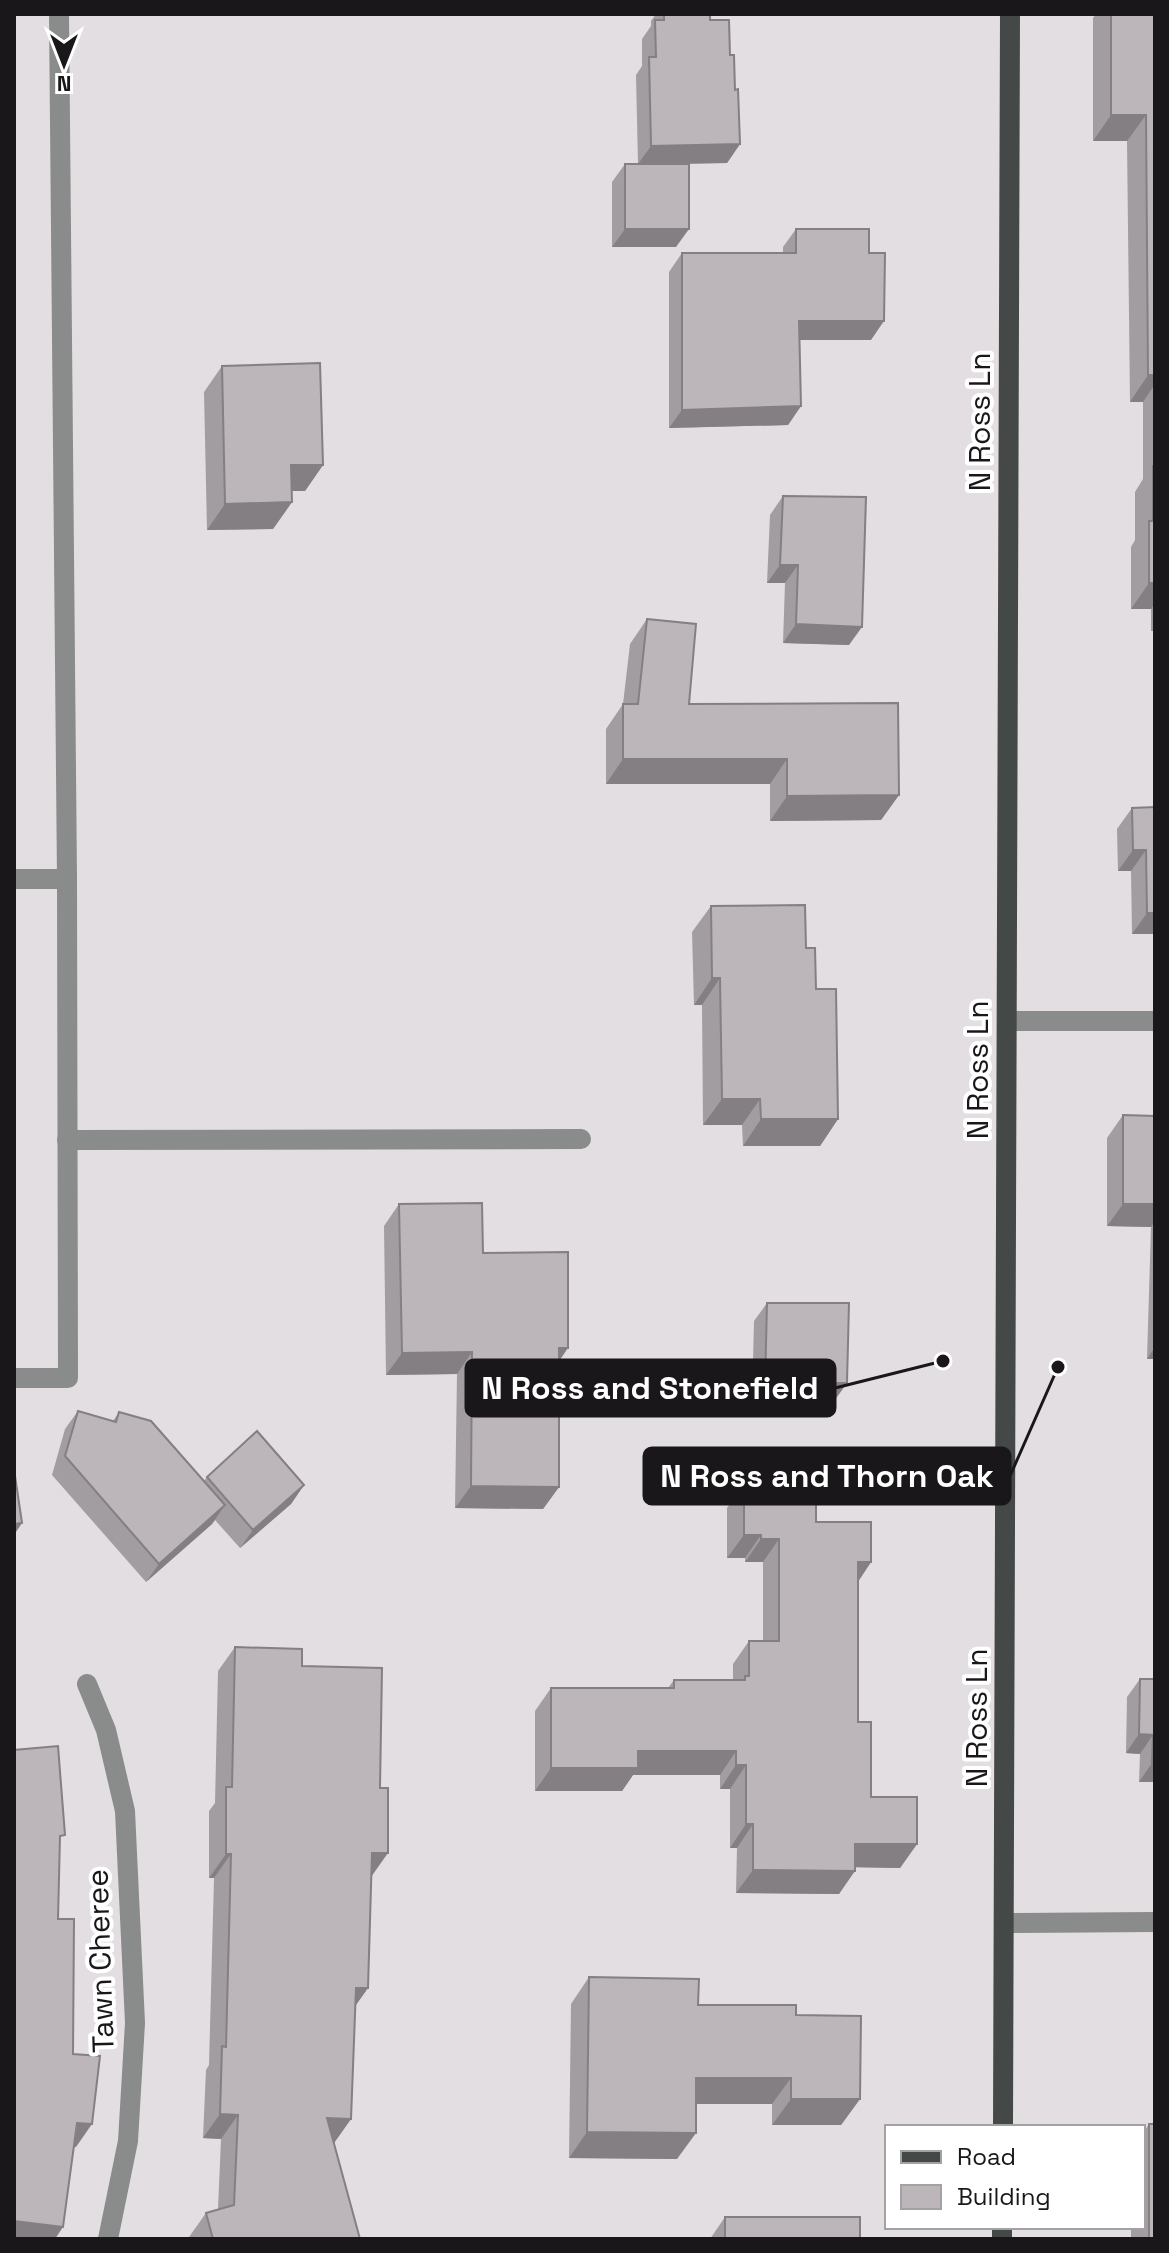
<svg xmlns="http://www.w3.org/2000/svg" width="1169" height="2253" font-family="'Space Grotesk',sans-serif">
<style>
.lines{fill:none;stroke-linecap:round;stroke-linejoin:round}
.minor{stroke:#898c8a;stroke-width:20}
.major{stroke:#444846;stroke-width:20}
.wall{fill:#a29da1}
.shaded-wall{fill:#847f83}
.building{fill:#bcb6bb;stroke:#847f83;stroke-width:2}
.labels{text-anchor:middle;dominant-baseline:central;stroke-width:8;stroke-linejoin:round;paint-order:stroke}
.street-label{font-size:30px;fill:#191719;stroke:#fff}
.leader{fill:none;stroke:#191719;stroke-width:3}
.callout-dot{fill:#191719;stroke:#fff;stroke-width:3}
.callout{fill:#191719;stroke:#191719;stroke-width:3}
.callout-label{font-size:32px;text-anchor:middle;font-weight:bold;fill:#fff}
</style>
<rect width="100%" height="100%" fill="#e3dee2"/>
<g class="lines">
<!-- minor -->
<g class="minor">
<path d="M14,879H67"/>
<path d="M1007,1021H1155"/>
<path d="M67,1140L581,1139"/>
<path d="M14,1378H68L67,879L59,14"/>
<path d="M87,1684L106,1730L125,1811L135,2023L128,2141L108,2239"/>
<path d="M1005,1923L1155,1922"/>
</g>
<!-- major -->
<g class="major">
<path d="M1003,2127L1010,14"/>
<path d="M1002,2239V2227"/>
</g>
</g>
<!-- wall -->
<g class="wall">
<path d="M656,14H710V20L730,55L735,90L740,144L727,163L687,164L676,247H612V182L625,164H638L636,75L642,66V39L651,26V21Z"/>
<path d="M1096,14H1155V631H1151V609H1131V547L1135,540V492L1143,479V402H1130L1127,141H1093V18Z"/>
<path d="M796,229L871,340H800L801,406L788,425L669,428V272L682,253H783V247Z"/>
<path d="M222,366L323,465L305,491H291L292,502L273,529L207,530L204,392Z"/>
<path d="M783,496L849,645L783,643L785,583H767L770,515Z"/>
<path d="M647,619L689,704L899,795L881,820L770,821V784H606V729L623,704L630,644Z"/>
<path d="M1155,807V934H1132L1131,871H1118L1117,829L1132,808Z"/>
<path d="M711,906L806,948L816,989L838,1119L820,1146H743L742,1125H703L702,1005H694L692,932Z"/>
<path d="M1123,1115L1155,1116V1359H1147L1151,1227L1107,1226V1138Z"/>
<path d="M399,1204L483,1253L559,1361V1487L543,1509L455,1508L457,1374L386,1375L384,1226Z"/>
<path d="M767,1303L847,1383L834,1401H823L820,1407L752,1405L754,1321Z"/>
<path d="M78,1411L113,1421L119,1412L204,1481L207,1477L304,1485L291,1504L240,1548L215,1520L212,1524L146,1582L52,1475L65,1429Z"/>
<path d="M744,1484L816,1522L871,1562L858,1582V1722L871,1797L917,1844L900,1868L855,1867L839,1894L736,1893L737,1848H730V1789H720V1775H633L622,1791H535V1711L551,1688H668L674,1680H733V1664L749,1641H763V1562H745V1558H727V1508Z"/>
<path d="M235,1647L302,1666L371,1877L368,1988L355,2006L351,2119L334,2143L360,2239H190L189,2237L206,2213L218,2209L221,2139L203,2138L206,2070L209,2065L214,1878H209V1811L215,1803L218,1671Z"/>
<path d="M1155,1677V1782H1139L1140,1754L1126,1753L1127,1697L1140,1679H1154Z"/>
<path d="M589,1977L698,2005L796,2015L860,2099L841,2125H772V2104H696L677,2159L569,2158L571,2004Z"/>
<path d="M1149,2124L1155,2239H1131V2227H1143V2133Z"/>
<path d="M725,2217L860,2239H710Z"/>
</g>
<!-- shaded-wall -->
<g class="shaded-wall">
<path d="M1111,115H1146L1127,141H1093Z"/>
<path d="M740,144L727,163L638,164L651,146Z"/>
<path d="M625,229H689L676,247H612Z"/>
<path d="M799,321H884L871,340H786Z"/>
<path d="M1148,375H1155V384L1143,402H1130Z"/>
<path d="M801,406L788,425L669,428L682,410Z"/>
<path d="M291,465H323L305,491H273Z"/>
<path d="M292,502L273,529L207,530L225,504Z"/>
<path d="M780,565H798L785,583H767Z"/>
<path d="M1149,583H1155V603L1151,609H1131Z"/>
<path d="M796,624L862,627L849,645L783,643Z"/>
<path d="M623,759H787L770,784H606Z"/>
<path d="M899,795L881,820L770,821L787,796Z"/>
<path d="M1133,850H1146L1131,871H1118Z"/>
<path d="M1147,913H1155V934H1132Z"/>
<path d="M712,978H720L702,1005H694Z"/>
<path d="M722,1099H760L742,1125H703Z"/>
<path d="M761,1119H838L820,1146H743Z"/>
<path d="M1123,1204H1155V1221L1151,1227L1107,1226Z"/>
<path d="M1155,1347V1359H1147Z"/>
<path d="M559,1348H568L553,1370Z"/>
<path d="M472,1352L457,1374L386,1375L402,1353Z"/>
<path d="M832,1383H847L834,1401H823L820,1407L752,1405L765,1386Z"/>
<path d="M304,1485L291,1504L240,1548L253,1530Z"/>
<path d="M471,1486L559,1487L543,1509L455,1508Z"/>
<path d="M225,1505L212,1524L146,1582L159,1564Z"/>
<path d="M22,1523L14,1535V1524Z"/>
<path d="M744,1535H761L745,1558H727Z"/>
<path d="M761,1539H779L763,1562H745Z"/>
<path d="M858,1562H871L855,1586Z"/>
<path d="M1139,1734L1153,1735L1140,1754L1126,1753Z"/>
<path d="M638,1751H736L720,1775H633L622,1791H535L551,1768Z"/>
<path d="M1152,1763H1155V1782H1139Z"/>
<path d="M736,1765H746L730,1789H720Z"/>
<path d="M746,1824H753L737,1848H730Z"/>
<path d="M855,1844H917L900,1868L839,1867Z"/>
<path d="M372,1853H388L371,1877Z"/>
<path d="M226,1854H231L214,1878H209Z"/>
<path d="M753,1870L855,1871L839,1894L736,1893Z"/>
<path d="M356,1988H368L351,2012Z"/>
<path d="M696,2078H791L772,2104H678Z"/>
<path d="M791,2099H860L841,2125H772Z"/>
<path d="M220,2114L238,2115L221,2139L203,2138Z"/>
<path d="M327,2118L351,2119L334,2143Z"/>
<path d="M77,2123L92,2124L76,2147L61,2145Z"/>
<path d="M587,2132L696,2133L677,2159L569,2158Z"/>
<path d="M14,2221L63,2227L55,2239H14Z"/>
</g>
<!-- building -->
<g class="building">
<path d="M664,14H710V20H729L730,55H734L735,90L738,89L740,144L651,146L649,57H656L655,20H664Z"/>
<path d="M1111,14H1155V375H1148L1146,115H1111Z"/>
<rect x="625" y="164" width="64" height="65"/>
<path d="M796,229H869V253H885L884,321H799L801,406L682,410V253H796Z"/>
<path d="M320,363L323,465H291L292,502L225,504L222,366Z"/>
<path d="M1153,466H1155V583H1149V521H1153Z"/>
<path d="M783,496L866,497L862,627L796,624L798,565H780Z"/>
<path d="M647,619L696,624L689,704L898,703L899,795L787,796V759H623V704H638Z"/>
<path d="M1155,807V913H1147L1146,850H1133L1132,808Z"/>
<path d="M805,905L806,948H815L816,989H836L838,1119H761L760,1099H722L720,978H712L711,906Z"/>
<path d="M1123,1115L1155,1116V1204H1123Z"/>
<path d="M482,1203L483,1253L568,1252V1348H559V1487L471,1486L472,1352L402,1353L399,1204Z"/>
<path d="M767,1303H849L847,1383H832V1388L765,1386Z"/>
<path d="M78,1411L116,1422L119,1412L151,1421L225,1505L159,1564L65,1456Z"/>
<path d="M257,1431L304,1485L253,1530L207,1477Z"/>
<path d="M14,1469L22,1523L14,1524Z"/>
<path d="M744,1484H816V1522H871V1562H858V1722H871V1797H917V1844H855V1871L753,1870V1824H746V1765H736V1751H638V1768H551V1688H674V1680H745V1676H749V1641H779V1539H761V1535H744Z"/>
<path d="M235,1647L302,1649V1666L382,1668L380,1788H388V1853H372L368,1988H356L351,2119L327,2118L360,2239H213L206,2213L234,2205L238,2115L220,2114L222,2046L226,2047L231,1854H226V1787H232Z"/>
<path d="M1140,1679H1155V1763H1152L1153,1735L1139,1734Z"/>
<path d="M58,1746L65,1835L60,1836L58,1919H74L73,2054L100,2056L92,2124L77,2123L63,2227L14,2221V1750Z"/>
<path d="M589,1977L699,1979L698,2005H796V2015L861,2016L860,2099H791V2078H696V2133L587,2132Z"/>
<rect x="1149" y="2124" width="6" height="115"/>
<rect x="725" y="2217" width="135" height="22"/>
</g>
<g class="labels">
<!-- street labels -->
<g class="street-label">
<text transform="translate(979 422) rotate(-90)">N Ross Ln</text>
<text transform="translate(977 1070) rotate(-90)">N Ross Ln</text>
<text transform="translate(976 1718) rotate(-90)">N Ross Ln</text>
<text transform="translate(100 1961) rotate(-92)">Tawn Cheree</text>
</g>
</g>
<!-- callouts -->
<path class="leader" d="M943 1361L835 1388M1058 1367L1010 1476"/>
<g class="callout-dot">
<circle cx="943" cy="1361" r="8"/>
<circle cx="1058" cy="1367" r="8"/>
</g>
<g class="callout">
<rect x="466" y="1360" width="369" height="56" rx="8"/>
<rect x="644" y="1448" width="366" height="56" rx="8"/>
</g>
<g class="callout-label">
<text x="650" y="1399">N Ross and Stonefield</text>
<text x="827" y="1487">N Ross and Thorn Oak</text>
</g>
<!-- border -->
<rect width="1169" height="2253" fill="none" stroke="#191719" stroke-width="32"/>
<!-- legend -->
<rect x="885" y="2125" width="260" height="104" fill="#ffffff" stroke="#a3a2a3" stroke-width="2"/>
<rect x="901" y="2151" width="40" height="12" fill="#444846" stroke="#a3a2a3" stroke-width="2"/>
<text x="957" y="2165" font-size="24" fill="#191719">Road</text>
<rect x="901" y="2185" width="40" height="24" fill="#bcb6bb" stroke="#a3a2a3" stroke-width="2"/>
<text x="957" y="2205" font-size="24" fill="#191719">Building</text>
<!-- north arrow -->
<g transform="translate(64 64) rotate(180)" stroke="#ffffff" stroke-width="6" paint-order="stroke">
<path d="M0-6L14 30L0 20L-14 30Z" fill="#191719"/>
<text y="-12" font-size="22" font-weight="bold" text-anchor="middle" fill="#191719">N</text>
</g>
</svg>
